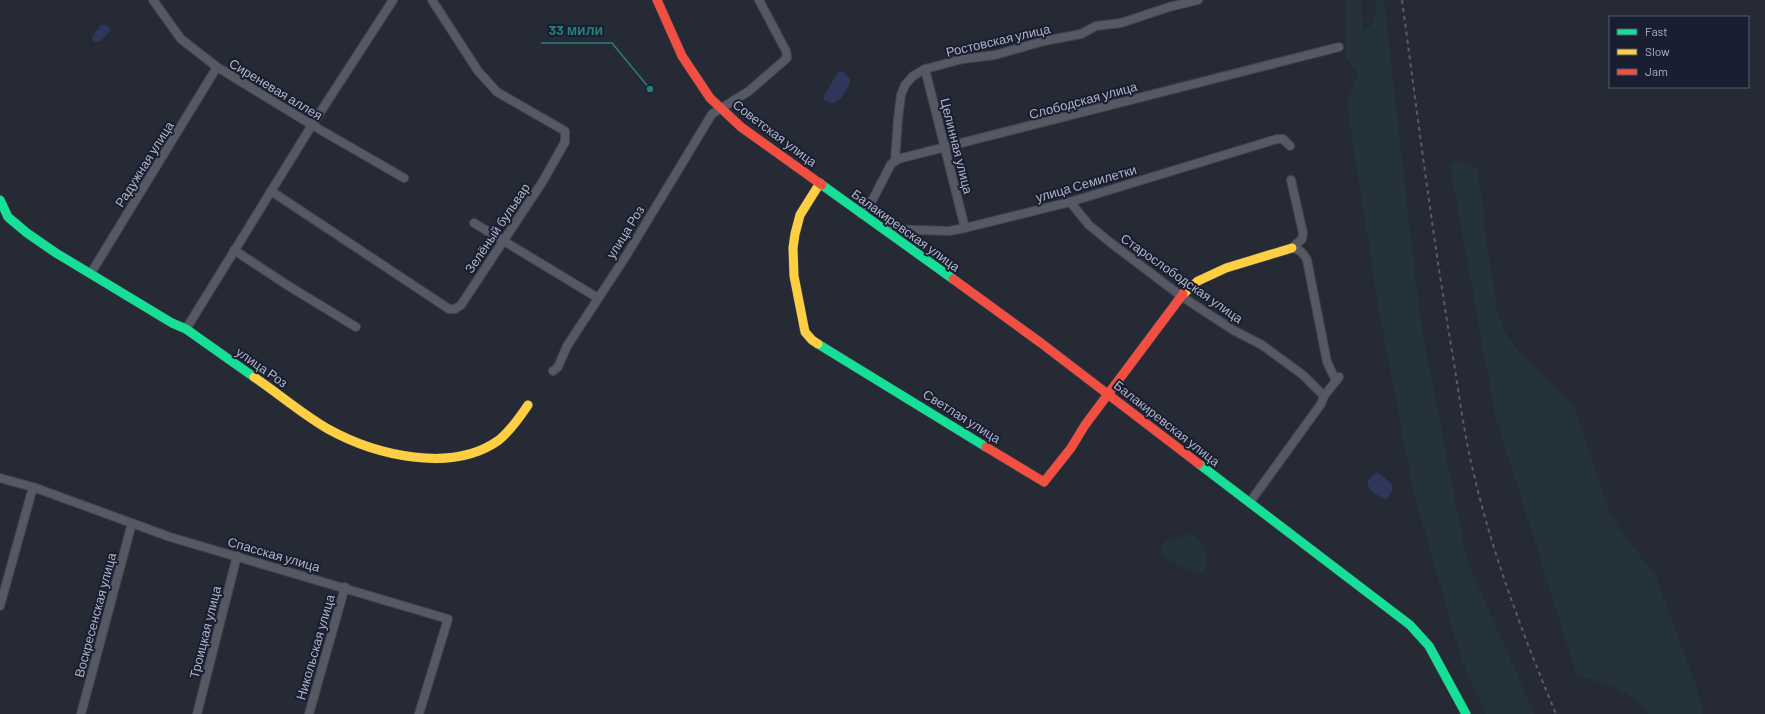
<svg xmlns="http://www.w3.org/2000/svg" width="1765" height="714" font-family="Barlow,sans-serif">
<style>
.green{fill:#23323b}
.water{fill:#2e375b}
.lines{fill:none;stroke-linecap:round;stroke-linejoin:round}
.street-casing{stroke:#42454e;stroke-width:10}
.fast-casing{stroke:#42454e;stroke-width:10}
.slow-casing{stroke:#42454e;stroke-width:10}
.jam-casing{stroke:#42454e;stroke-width:10}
.street{stroke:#565863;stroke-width:8}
.fast{stroke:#16e098;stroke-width:9}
.slow{stroke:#ffcf43;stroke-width:9}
.jam{stroke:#f24e42;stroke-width:9}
.rail{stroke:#5a5d66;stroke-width:2;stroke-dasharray:4 4;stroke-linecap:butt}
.labels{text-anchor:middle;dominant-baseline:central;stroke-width:4;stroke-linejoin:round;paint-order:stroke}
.street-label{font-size:13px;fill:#afb3c7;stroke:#191e30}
.leader{fill:none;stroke:#277f7b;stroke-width:1.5}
.callout-dot{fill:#277f7b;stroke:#191e30;stroke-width:1.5}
.callout-label{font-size:14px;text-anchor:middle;font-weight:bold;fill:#277f7b;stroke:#191e30;stroke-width:4;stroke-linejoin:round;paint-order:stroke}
</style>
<rect width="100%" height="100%" fill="#262a35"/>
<!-- green -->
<g class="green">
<path d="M1345,0H1361L1363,31C1377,23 1375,15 1376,0H1384L1420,318L1466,557L1534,714H1486L1462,662L1413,490L1378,305L1347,104L1354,83L1359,75L1346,59Z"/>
<path d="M1457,160L1477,169L1484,212V227L1498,315L1503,329L1520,353L1574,407L1608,509L1624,536L1655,574L1696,685L1703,714H1648C1634,691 1602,682 1577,676L1495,415L1451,172V163Z"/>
<path d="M1193,533C1206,550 1209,552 1204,572L1199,574L1168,560L1161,553L1163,544L1166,541Z"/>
</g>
<!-- water -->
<g class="water">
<path d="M101,25H106L109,27L110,31C104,36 103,42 95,42L92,39L93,35Z"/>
<path d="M839,71L843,72L850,79V83C844,93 838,110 824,100V95Z"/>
<path d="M1377,472L1391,483L1393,489L1386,500C1378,495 1366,491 1368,480Z"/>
</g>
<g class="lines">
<!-- street casing -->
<g class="street-casing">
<g id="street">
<path d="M153,0L181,39L217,67L312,125L404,178"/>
<path d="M925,69L965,228"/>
<path d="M895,161L898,119L901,95L905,85L913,76L925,69L963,59L995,55L1044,41L1081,34L1096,26L1121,23L1169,7L1198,0"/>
<path d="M1291,180L1303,233L1302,239L1292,248C1300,250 1303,252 1307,260L1327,362L1336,381"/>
<path d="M271,191L449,309H455L461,305L543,181L565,142V131L497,92L478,71L432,0"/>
<path d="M1070,202L1089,225L1111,243L1181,296L1233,330L1262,345L1303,375L1324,396"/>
<path d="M861,214L873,199L891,164L898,159L1339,47"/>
<path d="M474,223L598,298"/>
<path d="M883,229L949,231L965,228L1070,202L1277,139H1283L1290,146"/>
<path d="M234,250L287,285L356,327"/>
<path d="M91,273L217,67"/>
<path d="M186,329L312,125L393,0"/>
<path d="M553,371L558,367L567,346L626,256L712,114L749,91L787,58L786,51L759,0"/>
<path d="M0,478L33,487L170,537L448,619L419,714"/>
<path d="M1250,502L1321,404L1324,396L1339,377"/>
<path d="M0,606L33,487"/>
<path d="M81,714L132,523"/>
<path d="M197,714L237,556"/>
<path d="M309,714L345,587"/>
</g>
</g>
<!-- fast casing -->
<g class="fast-casing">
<g id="fast">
<path d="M822,185L953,279"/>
<path d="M0,200L8,217L27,233L56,253L172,323L186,329L254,377"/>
<path d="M818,344L986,447"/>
<path d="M1199,464L1410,625L1429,646L1466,714"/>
</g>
</g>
<!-- slow casing -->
<g class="slow-casing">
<g id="slow">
<path d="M1183,294L1198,281L1226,268L1292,248"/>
<path d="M818,344L812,340L805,332L794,276L793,248L795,234L800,215L820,183"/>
<path d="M254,377C279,394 302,414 328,429C375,455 452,474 499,440C510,431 520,417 528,405"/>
</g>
</g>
<!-- jam casing -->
<g class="jam-casing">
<g id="jam">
<path d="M657,0L682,56L710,98L741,127L822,185"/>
<path d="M953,279L1041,343L1199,464"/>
<path d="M986,447L1044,482L1071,448L1085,425L1183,294"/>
</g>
</g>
<!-- street -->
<use href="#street" class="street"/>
<!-- fast -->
<use href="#fast" class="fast"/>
<!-- slow -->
<use href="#slow" class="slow"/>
<!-- jam -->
<use href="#jam" class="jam"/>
<!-- rail -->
<path class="rail" d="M1402,0C1418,119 1433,239 1453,357C1458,388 1462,418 1468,448C1487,540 1520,628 1556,714"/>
</g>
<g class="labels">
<!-- street labels -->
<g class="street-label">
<text transform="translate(998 40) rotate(-13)">Ростовская улица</text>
<text transform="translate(276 89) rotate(31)">Сиреневая аллея</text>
<text transform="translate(1083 100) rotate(-15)">Слободская улица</text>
<text transform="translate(775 133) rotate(37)">Советская улица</text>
<text transform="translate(957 146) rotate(76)">Целинная улица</text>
<text transform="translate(144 164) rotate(-58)">Радужная улица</text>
<text transform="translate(1086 183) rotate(-16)">улица Семилетки</text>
<text transform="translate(497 228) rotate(-56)">Зелёный бульвар</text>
<text transform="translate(906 230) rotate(36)">Балакиревская улица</text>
<text transform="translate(625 232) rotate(-58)">улица Роз</text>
<text transform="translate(1182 278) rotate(35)">Старослободская улица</text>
<text transform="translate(262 367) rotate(35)">улица Роз</text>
<text transform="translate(962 416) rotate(32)">Светлая улица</text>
<text transform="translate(1167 423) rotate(38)">Балакиревская улица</text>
<text transform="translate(274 554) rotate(16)">Спасская улица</text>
<text transform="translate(95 615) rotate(-75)">Воскресенская улица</text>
<text transform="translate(205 632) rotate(-76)">Троицкая улица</text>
<text transform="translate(315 647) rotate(-74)">Никольская улица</text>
</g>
</g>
<!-- callouts -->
<path class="leader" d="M650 89L612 43H541"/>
<circle class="callout-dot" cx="650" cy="89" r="4"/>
<g class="callout-label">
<text x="576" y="35">33 мили</text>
</g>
<!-- legend -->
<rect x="1609" y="16" width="140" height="72" fill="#191e30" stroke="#555a6c"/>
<rect x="1617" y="29" width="20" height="6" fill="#16e098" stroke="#555a6c"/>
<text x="1645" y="36" font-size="12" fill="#afb3c7">Fast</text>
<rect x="1617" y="49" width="20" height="6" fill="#ffcf43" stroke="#555a6c"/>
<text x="1645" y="56" font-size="12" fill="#afb3c7">Slow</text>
<rect x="1617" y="69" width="20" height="6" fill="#f24e42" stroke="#555a6c"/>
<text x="1645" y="76" font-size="12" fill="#afb3c7">Jam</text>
</svg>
